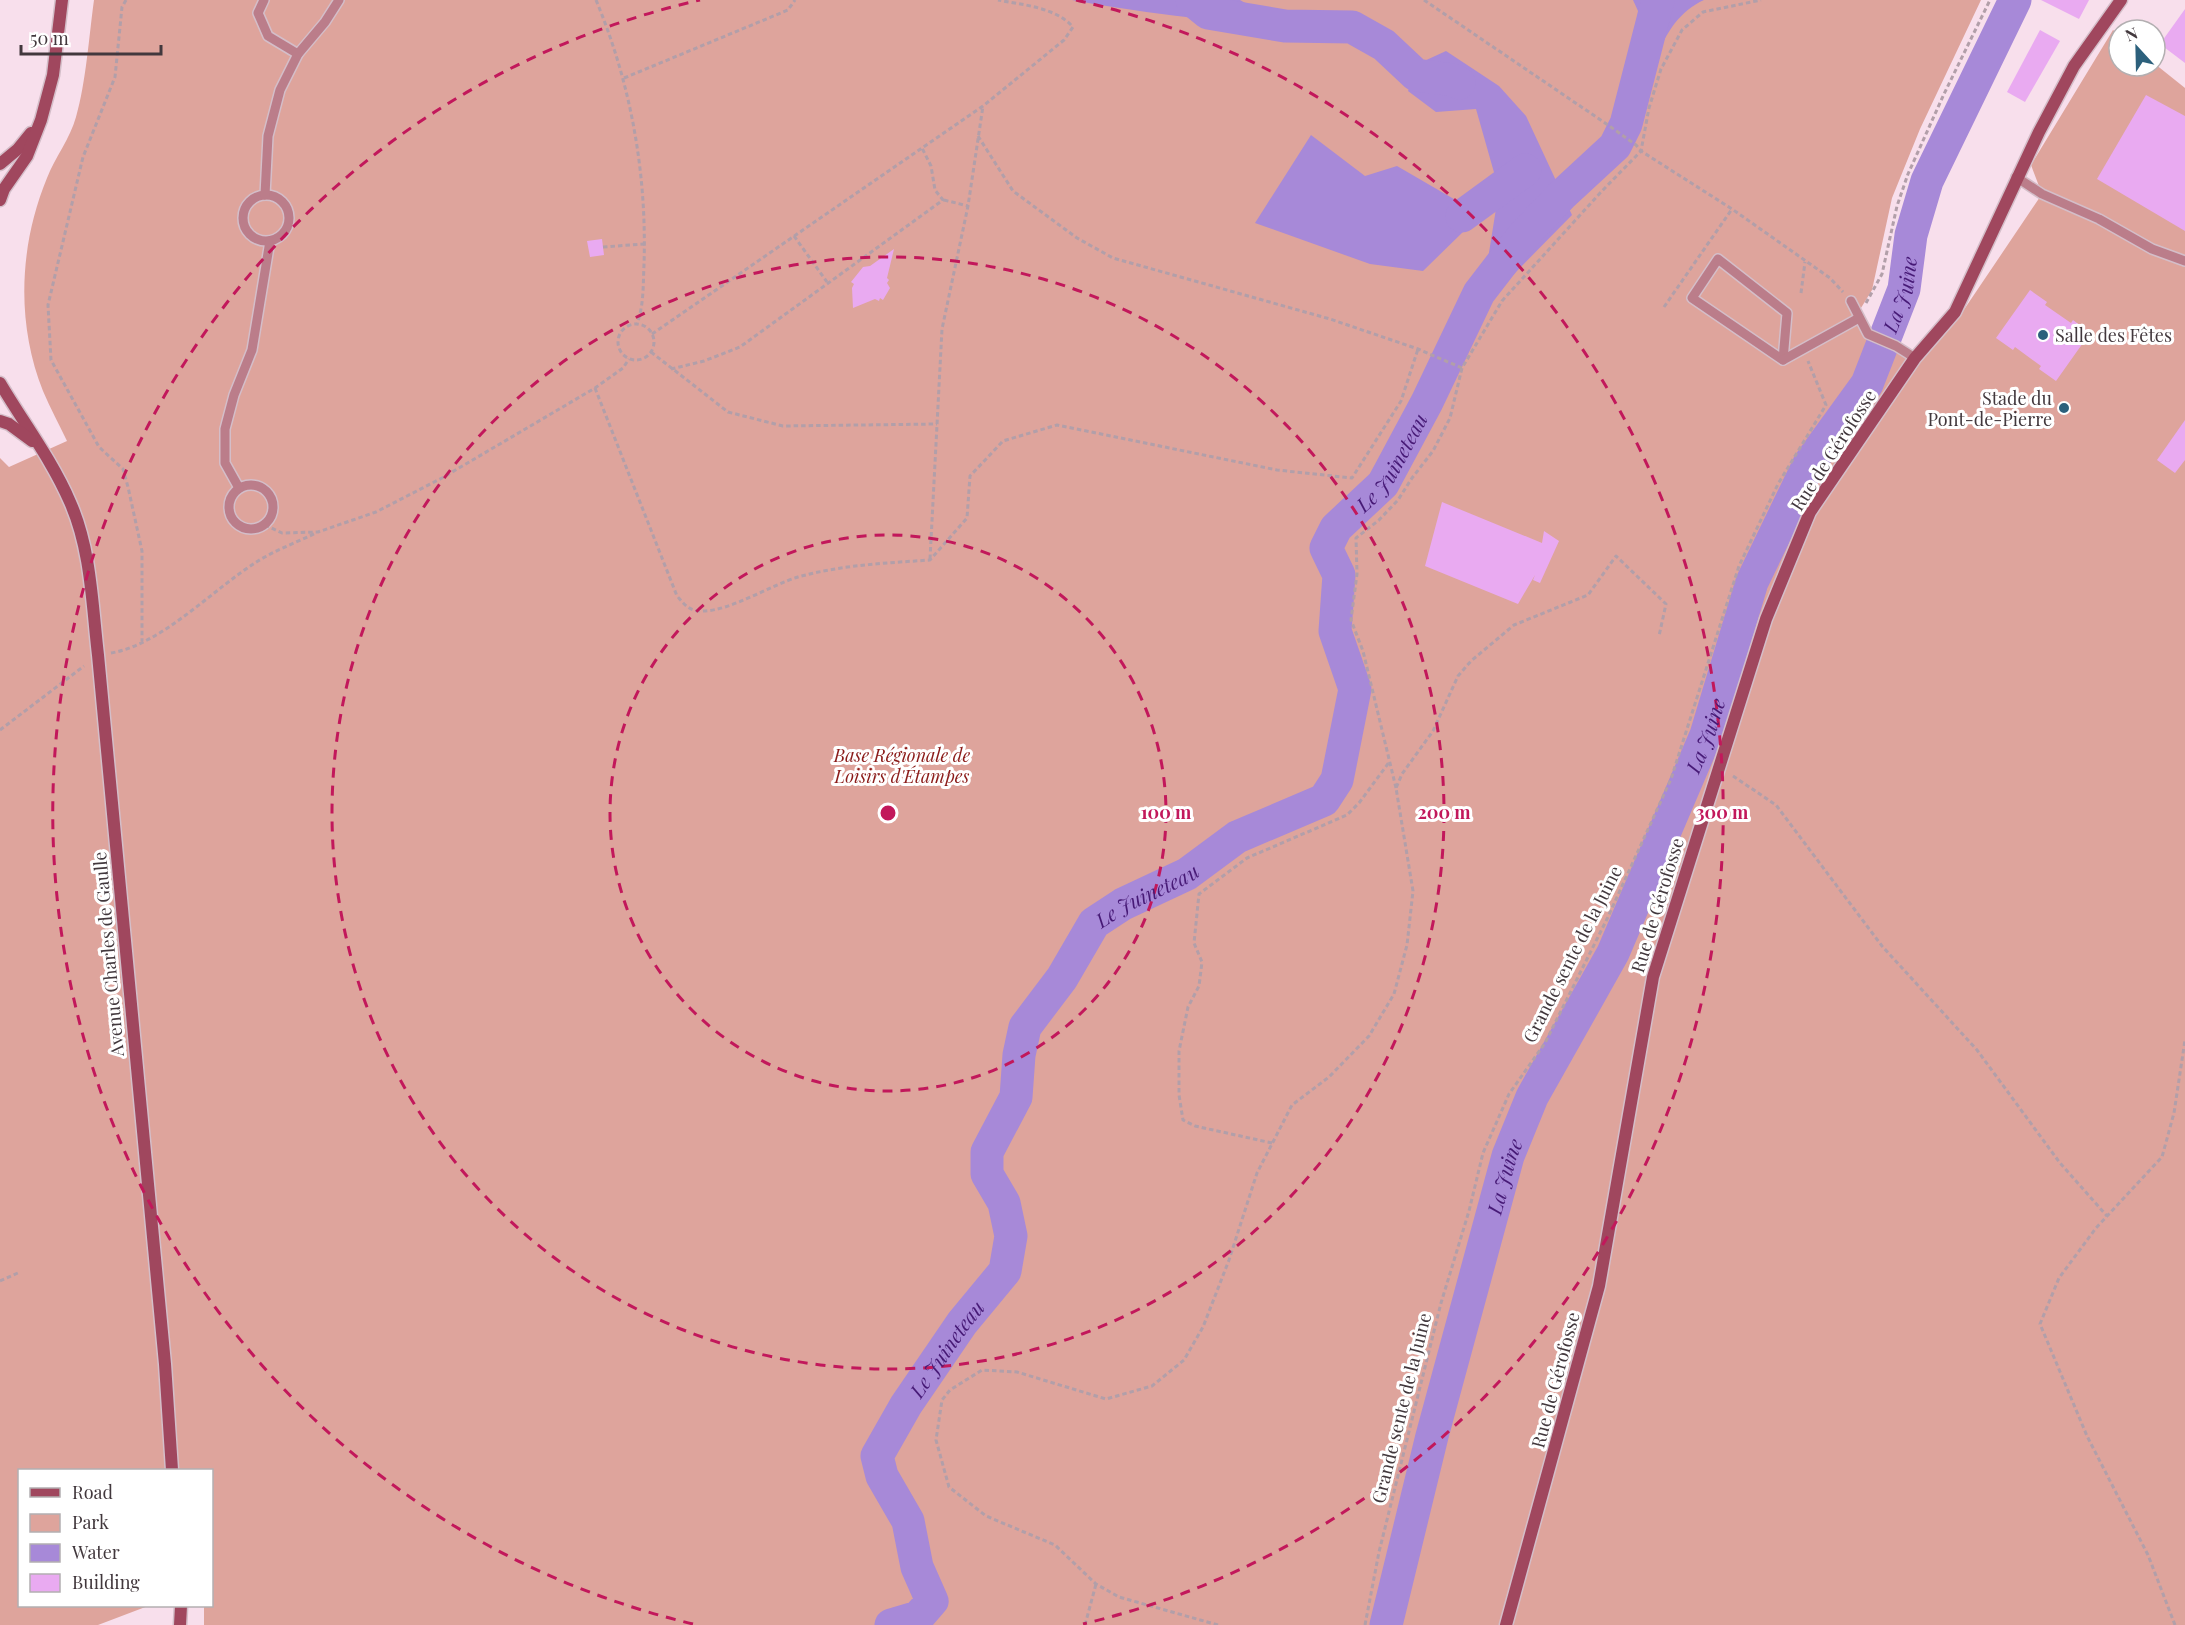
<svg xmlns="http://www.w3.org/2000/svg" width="2185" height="1625" font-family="'Playfair Display',serif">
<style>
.green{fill:#dea49c}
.water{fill:#a789d8}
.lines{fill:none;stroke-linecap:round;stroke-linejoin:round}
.river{stroke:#a789d8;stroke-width:33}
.building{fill:#e9aaf1}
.lane-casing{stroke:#d4bec9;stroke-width:12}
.secondary-casing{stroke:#d4bec9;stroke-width:15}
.path{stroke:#b29fa9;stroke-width:3;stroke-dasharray:4.5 3;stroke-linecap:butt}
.lane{stroke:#bb7d8a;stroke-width:9}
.secondary{stroke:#a0475e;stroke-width:12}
.ring{fill:none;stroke:#c2185b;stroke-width:3;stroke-dasharray:10 8}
.poi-dot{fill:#2c607c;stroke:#fff;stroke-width:2}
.labels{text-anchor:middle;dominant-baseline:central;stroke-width:6;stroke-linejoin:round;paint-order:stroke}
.poi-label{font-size:18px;fill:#42383d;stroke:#fff;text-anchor:start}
.street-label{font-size:18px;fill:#42383d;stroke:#fff}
.park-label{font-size:18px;font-style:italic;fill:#8b1b19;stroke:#fff}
.water-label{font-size:20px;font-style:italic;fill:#471a76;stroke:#fff}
.centre{fill:#c2185b;stroke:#fff;stroke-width:3}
.ring-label{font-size:18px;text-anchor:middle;font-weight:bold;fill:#c2185b;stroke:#fff;stroke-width:6;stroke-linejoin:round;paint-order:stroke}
</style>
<rect width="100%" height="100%" fill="#f8dfec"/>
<!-- green -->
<path class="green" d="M94,0H1981L1920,129L1892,198L1872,290L1853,321L1918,358L1959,317L2042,194L2031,165L2113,30L2119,35V66H2155V64L2185,88V1625H204V1606H212V1470H20V1606H148L98,1625H0V458L9,467L67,441C59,424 50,408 43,391C16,323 19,246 47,178C55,157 70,139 76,117C86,83 89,36 94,0Z"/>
<!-- water -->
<g class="water">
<path d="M1072,0H1240L1285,26C1213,21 1142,13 1072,0Z"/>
<path d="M1633,0H1704C1657,21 1648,85 1635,130L1618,119L1623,81L1637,29L1638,11Z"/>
<path d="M1446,51L1499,86L1526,116L1572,215L1506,282L1487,265L1499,190L1476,109L1436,112L1408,91L1422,62Z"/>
<path d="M1311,135L1365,176L1397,166L1459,202L1466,229L1423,271L1370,264L1255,223Z"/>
</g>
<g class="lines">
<!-- river -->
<g class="river">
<path d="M1192,0L1208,13L1285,26L1352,27L1384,45L1416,75L1453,80L1459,83"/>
<path d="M1462,216L1525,170"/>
<path id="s1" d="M891,1625L918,1617L932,1601L917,1567L908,1521L882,1476L877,1456L906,1405L962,1323L1005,1271L1011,1236L1004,1203L987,1174V1152L1016,1097L1019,1055L1025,1027L1062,978L1094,923L1123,904L1187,874L1237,837L1324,800L1337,780L1355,689L1335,631L1339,575L1326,548L1336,528L1383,484L1427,402L1479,293L1523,236L1562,195L1615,146L1626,124L1658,0"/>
<path id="s2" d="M1386,1625L1432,1436L1508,1156L1532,1097L1613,953L1706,735L1752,582L1809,464L1867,384L1904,289L1911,235L1927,181L2015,0"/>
</g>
</g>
<!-- building -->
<g class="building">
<path d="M2041,0H2089L2079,19Z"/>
<path d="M2185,9V63L2160,44Z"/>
<path d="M2040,30L2060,41L2025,102L2007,92Z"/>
<path d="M2146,95L2185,116V231L2097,179Z"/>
<path d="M602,239L604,255L590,257L587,241Z"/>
<path d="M894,249L887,278L889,280L887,283L890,288L883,300L880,298L879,301L875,299L853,308L852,288L854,284L851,282L863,267L870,266Z"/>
<path d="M2030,290L2047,302L2045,305L2071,323L2073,320L2090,333L2056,381L2039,369L2041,366L2015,347L2013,350L1996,338Z"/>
<path d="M2185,420V460L2175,473L2157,460Z"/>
<path d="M1442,502L1542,543L1544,531L1559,541L1540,583L1533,580L1535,575L1518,604L1425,566Z"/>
</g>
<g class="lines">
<!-- lane casing -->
<g class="lane-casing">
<g id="lane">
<path d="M264,0L258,13L268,36L298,54"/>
<path d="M2016,177L2042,194L2099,219L2152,249L2185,261"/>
<circle cx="266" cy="218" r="23"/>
<path d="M265,195L268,136L280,90L298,54L325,22L339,0"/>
<path d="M1718,259L1787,313L1783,360L1692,298Z"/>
<path d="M1851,301L1868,334L1896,346L1915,358"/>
<path d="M1783,360L1859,318"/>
<circle cx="251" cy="507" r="22"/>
<path d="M239,488L225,463V429L234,395L252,350L270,241"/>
</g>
</g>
<!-- secondary casing -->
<g class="secondary-casing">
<g id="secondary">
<path d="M0,164L18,149L31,133"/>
<path d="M0,200L4,189L27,156L41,120L53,75L62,0"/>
<path d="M0,383C23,422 52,460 70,502C91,549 92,604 98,655L165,1364L172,1470"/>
<path d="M0,421L9,424L32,441"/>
<path d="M180,1625L181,1606"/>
<path d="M1506,1625L1599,1286L1653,977L1766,619L1810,512L1915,358L1955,312L2039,132L2074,66L2121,0"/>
</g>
</g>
<!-- path -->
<g class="path">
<path d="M126,0L122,7L115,77L83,157L48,305L51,360L99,447L123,469L128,487L142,551V641"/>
<path d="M596,0C631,84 647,174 644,265C643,285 644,305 637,324"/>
<path d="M1424,0L1608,125L1636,145L1641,151L1732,209L1830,278L1843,292"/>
<path d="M624,78L788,10L795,0"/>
<path d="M978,136L1013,191L1077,238L1113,258L1330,319L1418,349L1462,368"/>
<path d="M944,200L968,206"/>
<path d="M794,236L827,282"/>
<path d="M603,247L644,244"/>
<path d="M1801,293L1805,262"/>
<path d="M1866,303L1882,274L1897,206L1908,174L1944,94L1990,0"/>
<path d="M1664,307L1732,209"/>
<circle cx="636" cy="342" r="18"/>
<path d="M652,334L983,106L1064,40L1073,27C1055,7 1023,5 998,0"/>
<path d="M651,352L728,412L783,426L937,424"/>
<path d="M671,369L704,361L740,347L943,200L935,190L931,166L922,148"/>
<path d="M595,388L677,596C685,605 690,612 703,611C730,611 771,585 798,577C841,565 886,563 930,560L967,518L970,476L1003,441L1057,425L1277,470L1352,478L1401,401L1418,349"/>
<path d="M265,525L282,533L318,532L376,512L442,478L595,388L623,368L629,359"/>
<path d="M930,559L942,329L968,206L983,106"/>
<path d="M111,653C163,644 214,588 258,561C276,550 297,542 316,533"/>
<path d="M0,730L84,666"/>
<path d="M1733,776L1776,805L1882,946L1977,1050L2060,1163L2107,1216"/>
<path d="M1396,788L1363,651L1351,620L1357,574L1356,538L1379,520L1398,500L1412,478L1433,451L1450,418L1462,368L1502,301L1601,192L1641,151L1649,108L1661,69L1682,30L1703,12L1761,0"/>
<path d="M1272,1143L1195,1126L1183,1120L1179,1095V1051L1188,1007L1199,986L1202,962L1194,943L1199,894L1247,858L1347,815L1359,803L1390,761"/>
<path d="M0,1281L20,1272"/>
<path d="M1085,1625L1096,1584"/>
<path d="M1218,1625L1119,1597L1096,1584L1055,1545L986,1516L949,1487L936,1440L942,1400L950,1390L982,1370L1017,1372L1106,1399L1152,1386L1184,1360L1203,1327L1229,1260L1257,1173L1292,1105L1329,1077L1369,1036L1394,994L1407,945L1413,891L1396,788L1402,774L1433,731L1458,676L1471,661L1514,625L1588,595L1616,556L1666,604L1659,636"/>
<path d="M1365,1625L1379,1552L1441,1303L1469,1211L1483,1153L1509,1094L1545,1043L1607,919L1671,779L1739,566L1778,484L1826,405L1808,361"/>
<path d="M2175,1625L2148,1555L2087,1436L2040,1324L2059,1278L2096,1228L2162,1157L2174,1113L2185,1040"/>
</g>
<!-- lane -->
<use href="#lane" class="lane"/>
<!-- secondary -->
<use href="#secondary" class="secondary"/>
</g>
<!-- distance rings -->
<g class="ring">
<circle cx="888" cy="813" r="278"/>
<circle cx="888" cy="813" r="556"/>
<path d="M693 1624A834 834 0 0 1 700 0M1076 0A834 834 0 0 1 1083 1624"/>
</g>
<!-- markers -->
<g class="poi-dot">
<circle cx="2043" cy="335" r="6"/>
<circle cx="2064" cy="408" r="6"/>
</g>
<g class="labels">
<!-- poi labels -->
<g class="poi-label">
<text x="2055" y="335">Salle des Fêtes</text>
<text x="2052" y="398" text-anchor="end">Stade du<tspan x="2052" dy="21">Pont-de-Pierre</tspan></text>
</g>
<!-- street labels -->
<g class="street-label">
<text transform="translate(1833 450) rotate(-57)">Rue de Gérofosse</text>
<text transform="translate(1657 905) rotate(-73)">Rue de Gérofosse</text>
<text transform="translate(108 954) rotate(-95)">Avenue Charles de Gaulle</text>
<text transform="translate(1572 954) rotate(-63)">Grande sente de la Juine</text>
<text transform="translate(1555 1380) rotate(-75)">Rue de Gérofosse</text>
<text transform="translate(1401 1408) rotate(-76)">Grande sente de la Juine</text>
</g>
<!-- park labels -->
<g class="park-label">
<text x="902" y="755">Base Régionale de<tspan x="902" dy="21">Loisirs d'Étampes</tspan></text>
</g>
<!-- water labels -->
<g class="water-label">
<text stroke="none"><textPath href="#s2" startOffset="1436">La Juine</textPath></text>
<text stroke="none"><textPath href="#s1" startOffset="1450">Le Juineteau</textPath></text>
<text stroke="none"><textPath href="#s2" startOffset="950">La Juine</textPath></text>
<text stroke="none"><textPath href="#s1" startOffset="874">Le Juineteau</textPath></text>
<text stroke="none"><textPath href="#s2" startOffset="464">La Juine</textPath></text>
<text stroke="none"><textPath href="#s1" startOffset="334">Le Juineteau</textPath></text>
</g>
</g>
<circle cx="888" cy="813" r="9" class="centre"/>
<g class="ring-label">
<text x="1166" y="819">100 m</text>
<text x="1444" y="819">200 m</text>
<text x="1722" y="819">300 m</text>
</g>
<!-- legend -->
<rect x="18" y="1469" width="195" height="138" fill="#ffffff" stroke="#b3afb1" stroke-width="1.5"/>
<rect x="30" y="1488" width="30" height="9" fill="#a0475e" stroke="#b3afb1" stroke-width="1.5"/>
<text x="72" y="1499" font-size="18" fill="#42383d">Road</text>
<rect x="30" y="1514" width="30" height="18" fill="#dea49c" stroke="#b3afb1" stroke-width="1.5"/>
<text x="72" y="1529" font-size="18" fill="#42383d">Park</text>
<rect x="30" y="1544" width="30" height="18" fill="#a789d8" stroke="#b3afb1" stroke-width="1.5"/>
<text x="72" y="1559" font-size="18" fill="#42383d">Water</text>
<rect x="30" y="1574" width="30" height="18" fill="#e9aaf1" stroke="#b3afb1" stroke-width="1.5"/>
<text x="72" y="1589" font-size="18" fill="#42383d">Building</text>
<!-- north arrow -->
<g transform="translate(2137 48) rotate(338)"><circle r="28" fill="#ffffff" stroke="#b3afb1" stroke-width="1.5"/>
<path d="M0-4.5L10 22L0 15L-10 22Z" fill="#2c607c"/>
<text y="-9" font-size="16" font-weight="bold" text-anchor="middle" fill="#42383d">N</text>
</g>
<!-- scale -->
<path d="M21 45v9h140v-9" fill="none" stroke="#42383d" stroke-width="3"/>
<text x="30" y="45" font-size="18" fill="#42383d" stroke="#ffffff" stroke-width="4.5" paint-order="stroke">50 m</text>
</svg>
